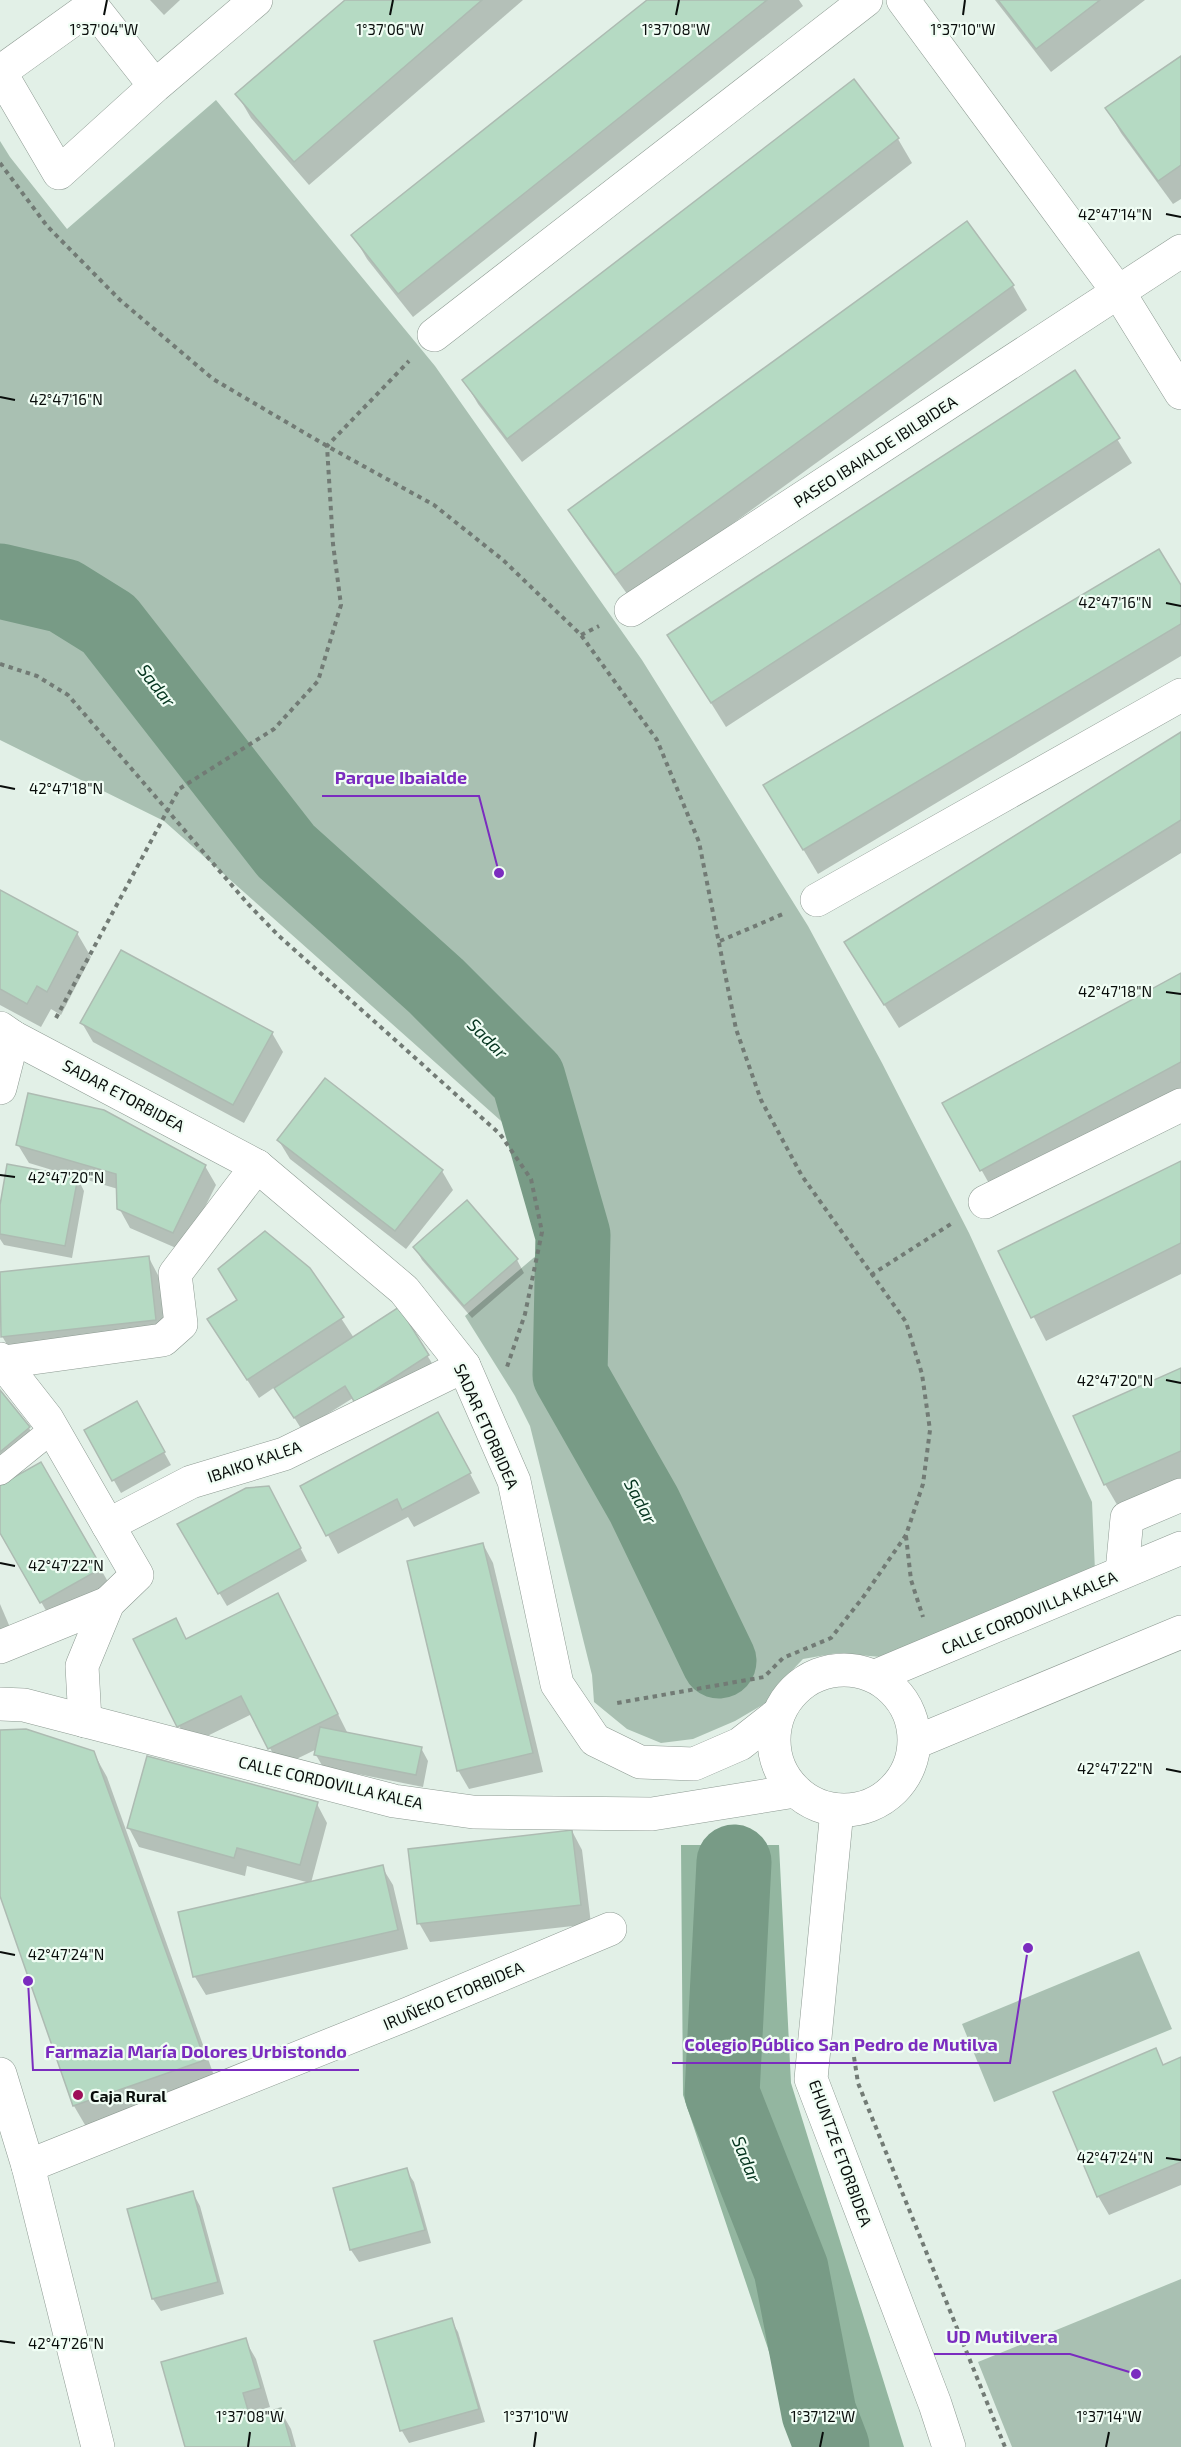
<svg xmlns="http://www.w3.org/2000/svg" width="1181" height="2447" font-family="'Exo 2',sans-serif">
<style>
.green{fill:#a9c0b2}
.forest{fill:#93b6a0}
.shadow{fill:#0003}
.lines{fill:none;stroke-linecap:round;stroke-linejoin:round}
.river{stroke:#789b86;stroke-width:75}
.building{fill:#b5dac3;stroke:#adbbb2;stroke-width:1.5}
.pedestrian-casing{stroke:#8d9a92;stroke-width:27}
.minor-casing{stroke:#8d9a92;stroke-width:34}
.tertiary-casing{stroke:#8d9a92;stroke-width:34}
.path{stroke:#727b75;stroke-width:4;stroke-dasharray:4.5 4.5;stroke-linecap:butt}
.pedestrian{stroke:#fff;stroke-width:26}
.minor{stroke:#fff;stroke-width:33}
.tertiary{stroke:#fff;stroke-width:33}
.ticks{fill:none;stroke:#090d0b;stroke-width:2}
.poi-dot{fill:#9e0f59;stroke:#f0fdf4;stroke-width:2}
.labels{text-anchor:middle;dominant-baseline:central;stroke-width:4.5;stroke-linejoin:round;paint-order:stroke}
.street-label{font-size:16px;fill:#090d0b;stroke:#f0fdf4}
.poi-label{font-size:16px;font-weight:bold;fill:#090d0b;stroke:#f0fdf4;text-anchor:start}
.water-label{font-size:18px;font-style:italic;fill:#05351f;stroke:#f0fdf4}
.ticks-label{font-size:15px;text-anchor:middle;fill:#090d0b;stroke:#f0fdf4;stroke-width:4.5;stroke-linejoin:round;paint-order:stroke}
.leader{fill:none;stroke:#7b2cbf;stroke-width:2}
.callout-dot{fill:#7b2cbf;stroke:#f0fdf4;stroke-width:2}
.callout-label{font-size:18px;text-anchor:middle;font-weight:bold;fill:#7b2cbf;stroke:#f0fdf4;stroke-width:4.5;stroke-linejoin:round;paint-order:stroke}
</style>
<rect width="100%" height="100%" fill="#e2f0e7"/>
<!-- green -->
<g class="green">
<path d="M216,100L435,366L642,660L808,926L882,1063L969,1233L1092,1502L1095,1571L881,1657L837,1653L803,1659L781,1682L769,1701L735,1721L693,1739L661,1743L627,1729L594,1702L592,1675L530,1426L515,1396L465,1316L551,1243L547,1180L509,1128L164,821L0,740V141L10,157L67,229Z"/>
<path d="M1139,1951L1172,2029L994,2102L962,2024Z"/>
<path d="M1181,2279V2447H1012L978,2362Z"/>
</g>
<!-- forest -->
<path class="forest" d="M681,1845H779L791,2083L904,2447H801L683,2095Z"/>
<!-- shadow -->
<g class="shadow">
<path d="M150,0H180L164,15Z"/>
<path d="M347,0H523L309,185L251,118L237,94Z"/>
<path d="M650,0H799L803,6L413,317L367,259L353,235Z"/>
<path d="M995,0H1145L1051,72Z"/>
<path d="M1181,58V199L1173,204L1121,133L1107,109Z"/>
<path d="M853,81L898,139L912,163L522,462L478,404L464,380Z"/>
<path d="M966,223L1013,286L1027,310L630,598L584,534L570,510Z"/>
<path d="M1075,372L1132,463L726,727L669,636Z"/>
<path d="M1181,588V656L818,874L779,809Z"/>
<path d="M1181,734V853L899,1028L860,966Z"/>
<path d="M0,891L77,933L91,957L61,1015L51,1009L41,1027L0,1005Z"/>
<path d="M1181,975V1093L995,1194L944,1104Z"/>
<path d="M82,1023L272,1033L283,1052L244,1123L93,1042Z"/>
<path d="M279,1141L442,1171L453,1190L406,1249L290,1159Z"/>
<path d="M18,1145L205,1166L216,1185L183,1251L130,1228L119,1208L118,1189L77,1177L84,1191L72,1258L4,1245L0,1239V1213L62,1173L29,1163Z"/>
<path d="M1181,1163V1274L1046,1341L1000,1251Z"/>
<path d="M467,1202L517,1260L524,1273L472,1318L422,1260L415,1247Z"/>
<path d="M149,1258L159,1277L166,1339L13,1355L2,1336L0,1274Z"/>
<path d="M309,1269L354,1338L399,1310L435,1368L363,1414L353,1398L302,1430L275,1387L259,1398L220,1338L238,1300Z"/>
<path d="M1181,1370V1481L1119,1508L1105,1484Z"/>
<path d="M0,1392L29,1428L36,1441L0,1470Z"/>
<path d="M137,1403L171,1465L121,1493L86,1431Z"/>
<path d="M449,1433L480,1493L414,1527L408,1517L338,1554L302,1486Z"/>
<path d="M40,1464L111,1587L52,1621L0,1530V1487Z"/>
<path d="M276,1501L307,1561L227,1606L179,1525Z"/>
<path d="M483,1544L493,1563L543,1772L469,1789L458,1770Z"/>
<path d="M0,1604L12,1632L0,1637Z"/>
<path d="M288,1614L348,1734L421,1748L428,1761L423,1787L323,1767L316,1755L317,1749L280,1767L252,1714L189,1745L135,1640L175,1620L187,1640Z"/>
<path d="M0,1731L93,1752L107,1777L217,2084L88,2130L74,2106L0,1891Z"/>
<path d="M317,1804L327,1823L311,1883L382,1867L393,1885L408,1949L206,1995L195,1977L310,1883L247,1866L245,1876L139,1847L129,1828Z"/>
<path d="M572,1831L582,1850L591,1924L430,1942L419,1923Z"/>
<path d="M1155,2050L1164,2066L1181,2059V2185L1109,2215L1098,2196Z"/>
<path d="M406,2170L414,2182L431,2243L359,2262L351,2250L335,2189Z"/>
<path d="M193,2193L200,2206L224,2294L161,2311L153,2299L129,2210Z"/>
<path d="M451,2320L458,2332L485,2422L409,2443L402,2431L376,2342Z"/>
<path d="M245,2340L256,2359L270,2407L253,2412L254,2417L280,2410L291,2429L296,2447H186Z"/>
</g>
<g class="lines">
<!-- river -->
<g class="river">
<path d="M0,581L64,596L109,624L286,851L436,986L528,1078L573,1235L570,1375L644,1505L719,1661"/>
<path d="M734,1862L722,2094L791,2269L819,2413L832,2447"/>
</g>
</g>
<!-- building -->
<g class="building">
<path d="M345,0H482L294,162L235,94Z"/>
<path d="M647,0H767L398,294L351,235Z"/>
<path d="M998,0H1100L1036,49Z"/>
<path d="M1181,56V165L1158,181L1105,108Z"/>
<path d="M854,79L899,138L507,439L462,380Z"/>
<path d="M967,221L1014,285L615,575L568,510Z"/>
<path d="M1075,370L1120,438L711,703L667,635Z"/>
<path d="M1159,549L1181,585V624L803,850L763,785Z"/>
<path d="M1181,732V820L884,1005L844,942Z"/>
<path d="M0,890L78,932L47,992L37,986L27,1004L0,989Z"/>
<path d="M121,950L273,1032L233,1105L80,1023Z"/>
<path d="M1181,973V1062L980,1171L942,1103Z"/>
<path d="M325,1078L443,1170L395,1231L277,1140Z"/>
<path d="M28,1093L104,1110L206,1165L173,1233L117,1209L116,1174L16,1145Z"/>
<path d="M1181,1161V1243L1031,1318L998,1251Z"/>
<path d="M7,1164L78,1177L65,1246L0,1234V1205Z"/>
<path d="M467,1200L518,1259L464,1306L413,1247Z"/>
<path d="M265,1231L310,1268L344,1317L247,1380L207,1319L237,1300L218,1269Z"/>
<path d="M149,1256L156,1320L1,1337L0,1272Z"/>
<path d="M399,1307L429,1355L355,1403L345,1386L294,1418L274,1388Z"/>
<path d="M1181,1368V1451L1104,1485L1073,1416Z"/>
<path d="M0,1390L30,1427L0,1452Z"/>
<path d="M137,1401L165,1452L112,1481L84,1430Z"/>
<path d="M438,1412L471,1473L402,1510L397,1499L326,1536L300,1486Z"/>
<path d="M41,1462L102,1568L40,1603L0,1533V1485Z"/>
<path d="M269,1486L301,1548L218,1594L177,1524L246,1488Z"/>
<path d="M483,1543L533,1753L457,1771L407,1561Z"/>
<path d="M278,1593L338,1714L268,1749L241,1696L177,1727L133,1639L176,1618L186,1639Z"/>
<path d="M320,1727L422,1747L416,1775L314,1755Z"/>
<path d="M26,1729L94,1751L205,2060L73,2106L0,1896V1730Z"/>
<path d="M147,1756L318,1802L300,1865L237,1848L234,1858L127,1828Z"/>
<path d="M572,1830L581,1905L417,1924L408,1849Z"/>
<path d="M383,1865L398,1930L193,1977L178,1912Z"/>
<path d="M1156,2048L1163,2065L1181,2057V2162L1097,2197L1053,2092Z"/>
<path d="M407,2168L425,2230L350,2250L333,2188Z"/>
<path d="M193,2191L218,2282L152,2299L127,2209Z"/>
<path d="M452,2318L479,2409L400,2431L374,2341Z"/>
<path d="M246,2338L261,2388L243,2393L250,2417L281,2408L292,2447H185L161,2362Z"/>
</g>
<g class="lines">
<!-- pedestrian casing -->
<g class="pedestrian-casing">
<path id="pedestrian" d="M0,1472L52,1430"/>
</g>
<!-- minor casing -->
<g class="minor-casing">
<g id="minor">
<path d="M155,86L92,6L0,72L59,173L155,86L256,0"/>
<path d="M434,335L866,0"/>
<path d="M631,610L1181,251"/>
<path d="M817,900L1181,695"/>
<path d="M0,1088L13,1037"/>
<path d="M985,1202L1181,1105"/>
<path d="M0,1359L47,1419L108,1525"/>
<path d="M4,1362L163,1340L181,1324L175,1274L257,1166"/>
<path d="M1122,1572L1127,1518L1181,1495"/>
<path d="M28,2166L410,2013L610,1929"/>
</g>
</g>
<!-- tertiary casing -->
<g class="tertiary-casing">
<g id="tertiary">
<path d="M903,0L1119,293L1181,393"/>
<path d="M0,1028L13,1037L257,1166L404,1290L464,1366L514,1481L557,1684L595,1740L640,1762L694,1764L740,1744L777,1715"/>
<path d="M0,1647L108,1603"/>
<circle cx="844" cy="1740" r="70"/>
<path d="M876,1676L1181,1548"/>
<path d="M0,1704L24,1705L394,1801L473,1812L652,1814L795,1791"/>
<path d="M85,1721L82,1666L108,1603L137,1575L108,1525L191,1482L284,1454L464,1366"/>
<path d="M916,1742L1181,1632"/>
<path d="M837,1810L811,2079L935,2404L949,2447"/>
<path d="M0,2074L28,2166L98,2447"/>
</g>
</g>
<!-- path -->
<g class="path">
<path d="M0,163L47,226L120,300L213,379L327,446L434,505L503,560L581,635L657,740L699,842L736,1029L761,1100L802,1176L906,1322L922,1374L930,1430L923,1484L906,1535L864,1596L831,1638L783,1658L764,1677L617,1703"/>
<path d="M581,635L599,626"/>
<path d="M0,664L37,676L68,695L248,904L279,936L500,1134L531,1179L542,1232L525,1314L507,1367"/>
<path d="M720,941L783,914"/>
<path d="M56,1018L179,789L274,729L318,681L341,605L333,544L327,446L409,361"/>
<path d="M871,1275L954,1222"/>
<path d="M906,1536L911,1580L923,1617"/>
<path d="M854,2057L858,2083L1005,2447"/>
</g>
<!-- pedestrian -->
<use href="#pedestrian" class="pedestrian"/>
<!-- minor -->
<use href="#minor" class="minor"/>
<!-- tertiary -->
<use href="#tertiary" class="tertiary"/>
</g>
<!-- ticks -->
<path class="ticks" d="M104,15L107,0M390,15L393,0M676,15L679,0M963,15L965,0M1166,214L1181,217M0,397L15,400M1166,603L1181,606M0,786L15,789M1166,992L1181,994M0,1175L15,1177M1166,1380L1181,1383M0,1563L15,1566M1166,1769L1181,1772M0,1952L15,1955M1166,2158L1181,2160M0,2341L15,2343M248,2447L250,2432M534,2447L536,2432M820,2447L823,2432M1106,2447L1109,2432"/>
<!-- markers -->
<circle class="poi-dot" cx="78" cy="2095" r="6"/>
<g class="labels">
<!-- street labels -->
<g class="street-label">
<text transform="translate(875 451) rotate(-33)">PASEO IBAIALDE IBILBIDEA</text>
<text transform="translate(124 1095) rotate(28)">SADAR ETORBIDEA</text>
<text transform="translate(487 1426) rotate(66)">SADAR ETORBIDEA</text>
<text transform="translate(254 1461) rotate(-19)">IBAIKO KALEA</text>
<text transform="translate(1029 1612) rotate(-23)">CALLE CORDOVILLA KALEA</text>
<text transform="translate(331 1782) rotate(13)">CALLE CORDOVILLA KALEA</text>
<text transform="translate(453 1995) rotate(-23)">IRUÑEKO ETORBIDEA</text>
<text transform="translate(841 2153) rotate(70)">EHUNTZE ETORBIDEA</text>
</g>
<!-- poi labels -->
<g class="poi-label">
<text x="90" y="2095">Caja Rural</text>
</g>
<!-- water labels -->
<g class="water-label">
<text transform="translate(157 685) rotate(52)">Sadar</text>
<text transform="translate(488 1038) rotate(45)">Sadar</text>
<text transform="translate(641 1501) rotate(62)">Sadar</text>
<text transform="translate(747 2159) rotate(68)">Sadar</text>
</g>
</g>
<g class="ticks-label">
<text x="104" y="35">1°37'04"W</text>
<text x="390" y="35">1°37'06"W</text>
<text x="676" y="35">1°37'08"W</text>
<text x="963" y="35">1°37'10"W</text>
<text x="1115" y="220">42°47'14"N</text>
<text x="66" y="405">42°47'16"N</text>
<text x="1115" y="608">42°47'16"N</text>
<text x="66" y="794">42°47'18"N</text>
<text x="1115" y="997">42°47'18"N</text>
<text x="66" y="1183">42°47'20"N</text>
<text x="1115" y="1386">42°47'20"N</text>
<text x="66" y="1571">42°47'22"N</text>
<text x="1115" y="1774">42°47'22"N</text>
<text x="66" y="1960">42°47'24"N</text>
<text x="1115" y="2163">42°47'24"N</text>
<text x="66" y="2349">42°47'26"N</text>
<text x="250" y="2422">1°37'08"W</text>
<text x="536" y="2422">1°37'10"W</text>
<text x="823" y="2422">1°37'12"W</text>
<text x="1109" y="2422">1°37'14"W</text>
</g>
<!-- callouts -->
<path class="leader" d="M499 873L479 796H322M1028 1948L1010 2063H672M28 1981L33 2070H359M1136 2374L1070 2354H934"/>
<g class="callout-dot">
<circle cx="499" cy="873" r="6"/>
<circle cx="1028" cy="1948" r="6"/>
<circle cx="28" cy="1981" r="6"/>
<circle cx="1136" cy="2374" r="6"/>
</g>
<g class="callout-label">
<text x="401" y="784">Parque Ibaialde</text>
<text x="841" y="2051">Colegio Público San Pedro de Mutilva</text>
<text x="196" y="2058">Farmazia María Dolores Urbistondo</text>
<text x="1002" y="2343">UD Mutilvera</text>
</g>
</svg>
